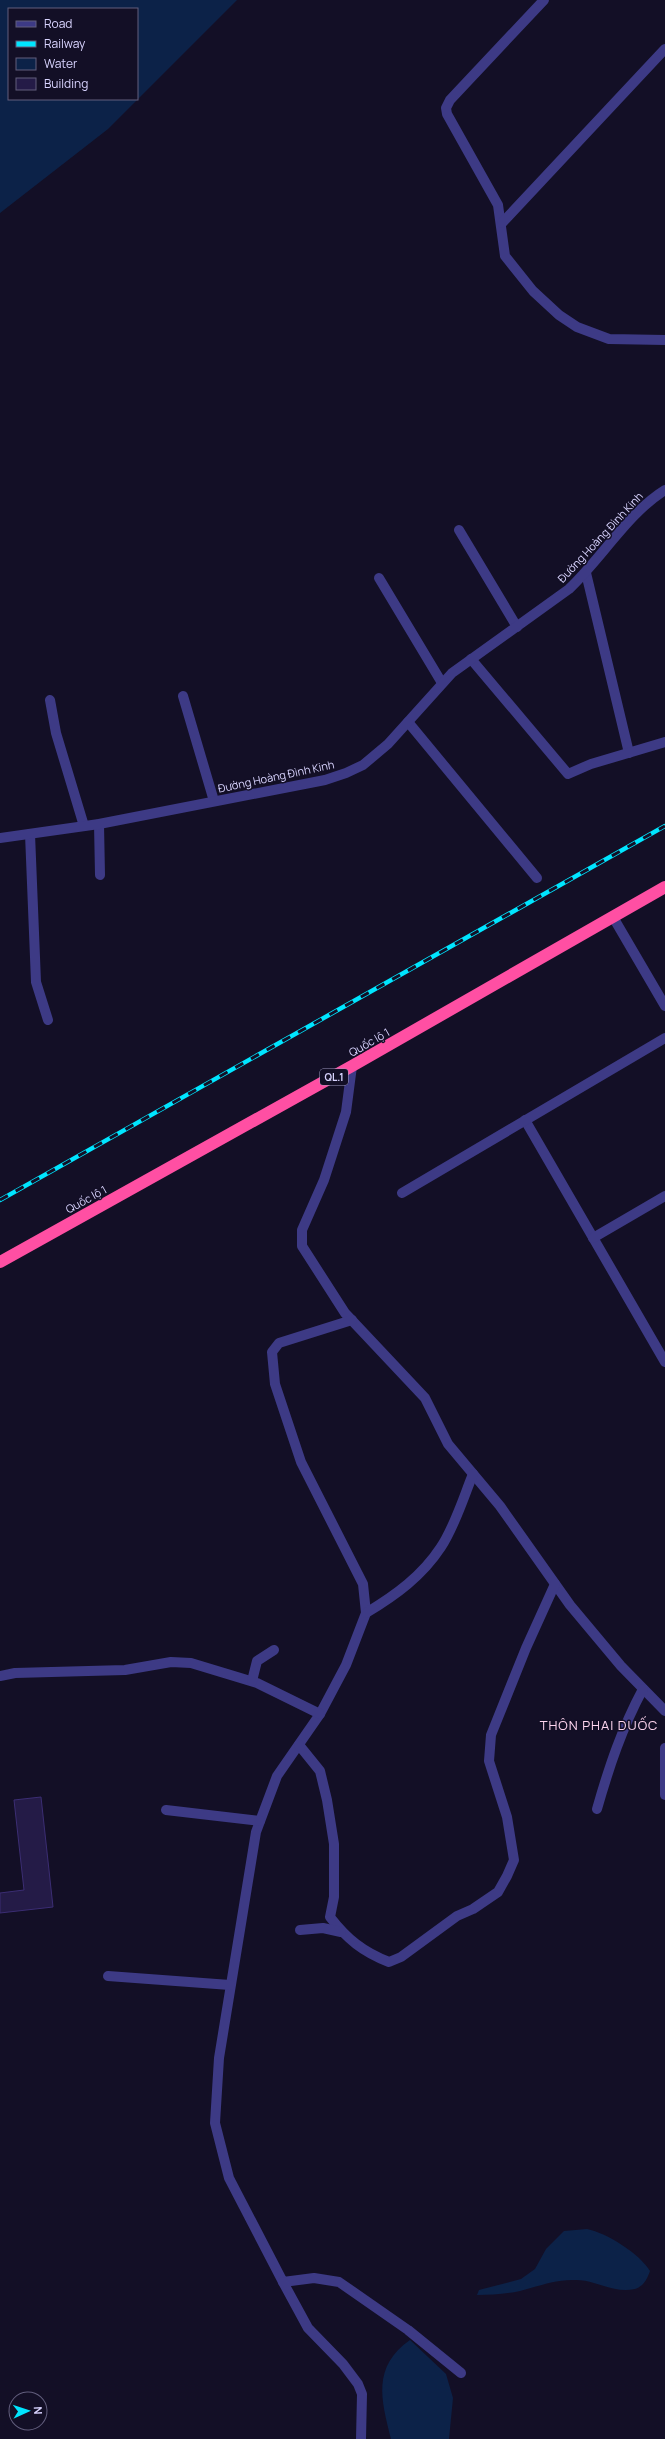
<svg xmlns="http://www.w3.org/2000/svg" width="665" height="2439" font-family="Manrope,sans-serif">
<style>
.water{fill:#0c2248;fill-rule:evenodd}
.building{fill:#241b47;stroke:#3b2d73}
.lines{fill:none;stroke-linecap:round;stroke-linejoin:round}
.minor{stroke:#3d3a85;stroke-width:10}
.highway{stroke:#ff4fa3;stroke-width:12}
.rail-casing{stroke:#00e5ff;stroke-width:4.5}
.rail{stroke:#130f26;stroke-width:3;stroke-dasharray:9;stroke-linecap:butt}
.labels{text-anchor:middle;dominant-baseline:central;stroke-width:3;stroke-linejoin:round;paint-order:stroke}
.shield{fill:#130f26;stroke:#9e99be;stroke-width:1}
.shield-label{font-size:10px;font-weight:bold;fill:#d9d4ff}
.street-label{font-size:11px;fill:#d9d4ff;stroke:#130f26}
.quarter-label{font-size:13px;letter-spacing:1px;fill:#ffd6f0;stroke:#130f26}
</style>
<rect width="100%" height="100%" fill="#130f26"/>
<!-- water -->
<g class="water">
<path d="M0,0H237L108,129L0,213ZM9,9H137V99H9Z"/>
<path d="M587,2229C607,2233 640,2254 650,2271C647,2279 644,2286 635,2289C613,2294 597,2280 576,2280C556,2279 539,2286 520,2291C506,2294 491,2295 477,2295L479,2290L521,2279L535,2269L546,2249L564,2231Z"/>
<path d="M410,2340L446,2374L453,2398L449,2439H391C381,2399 372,2367 410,2340Z"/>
</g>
<!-- building -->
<path class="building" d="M41,1797L53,1907L0,1913V1893L24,1890L14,1800Z"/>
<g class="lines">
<!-- minor -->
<g class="minor">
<path d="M544,0L450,100L446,108L447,114L498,205L505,256L533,291L559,315L577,327L609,339L665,340"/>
<path d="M502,223L665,49"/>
<path d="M459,530L517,627"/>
<path d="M586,573L629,753"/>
<path d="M379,578L442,683"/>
<path d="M471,659L568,774L591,764L665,742"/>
<path d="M183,696L214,801"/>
<path d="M50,700L56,733L84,826"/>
<path d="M408,722L537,878"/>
<path d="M99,824L100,875"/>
<path d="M30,834L36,982L48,1020"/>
<path d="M0,838L99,824L325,780L346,773L363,765L388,744L452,673L569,589C601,559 629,512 665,490"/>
<path d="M613,917L665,1006"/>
<path d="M352,1066L346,1112L324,1180L302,1230V1246L345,1313L425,1398L448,1444L500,1506L570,1605L621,1666L665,1711"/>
<path d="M525,1120L665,1362"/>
<path d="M402,1193L665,1038"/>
<path d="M593,1238L665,1196"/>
<path d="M352,1320L279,1343L272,1352L275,1384L301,1462L363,1584L366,1613L346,1665L320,1714L277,1776L256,1832L219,2058L215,2123L229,2178L283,2282L314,2278L339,2282L408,2330L461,2373"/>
<path d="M366,1613C396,1595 422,1576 441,1547C455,1526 464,1496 473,1474"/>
<path d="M0,1676L15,1673L125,1670L171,1662L191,1663L257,1683L320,1714"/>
<path d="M252,1681L257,1661L274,1650"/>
<path d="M299,1745L320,1771L327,1800L334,1844V1897L330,1917C347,1939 363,1952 389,1962L401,1957L457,1916L473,1909L498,1892L507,1876L514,1860L507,1817L489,1761L491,1735L526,1648L555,1584"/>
<path d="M665,1795V1748"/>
<path d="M597,1809C609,1767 622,1728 643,1689"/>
<path d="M166,1810L260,1821"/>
<path d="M300,1930L323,1928L341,1932"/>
<path d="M108,1976L230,1985"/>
<path d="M283,2282L308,2328L343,2364L358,2384L362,2394L361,2439"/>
</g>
<!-- highway -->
<path class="highway" d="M0,1262L352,1066L665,887"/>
<!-- rail casing -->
<g class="rail-casing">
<path id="rail" d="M0,1200L665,826"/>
</g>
<!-- rail -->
<use href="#rail" class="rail"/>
</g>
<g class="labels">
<!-- shield labels -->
<rect class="shield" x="320" y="1069" width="28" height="16" rx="3"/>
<g class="shield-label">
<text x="334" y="1077">QL.1</text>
</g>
<!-- street labels -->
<g class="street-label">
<text transform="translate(600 537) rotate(-47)">Đường Hoàng Đình Kinh</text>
<text transform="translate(276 776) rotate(-12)">Đường Hoàng Đình Kinh</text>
<text transform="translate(369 1042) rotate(-30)">Quốc lộ 1</text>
<text transform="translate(86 1199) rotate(-29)">Quốc lộ 1</text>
</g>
<!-- quarter labels -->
<g class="quarter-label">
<text x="599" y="1725">THÔN PHAI DUỐC</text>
</g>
</g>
<!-- legend -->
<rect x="8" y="8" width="130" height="92" fill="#130f26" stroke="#625e7d"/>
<rect x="16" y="21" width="20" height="6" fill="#3d3a85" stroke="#625e7d"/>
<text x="44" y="28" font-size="12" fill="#d9d4ff">Road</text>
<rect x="16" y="41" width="20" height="6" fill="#00e5ff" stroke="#625e7d"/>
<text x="44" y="48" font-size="12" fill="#d9d4ff">Railway</text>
<rect x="16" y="58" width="20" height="12" fill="#0c2248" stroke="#625e7d"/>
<text x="44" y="68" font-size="12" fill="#d9d4ff">Water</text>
<rect x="16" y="78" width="20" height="12" fill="#241b47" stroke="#625e7d"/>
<text x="44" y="88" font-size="12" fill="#d9d4ff">Building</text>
<!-- north arrow -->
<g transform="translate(28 2411) rotate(87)"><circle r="19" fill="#130f26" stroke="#625e7d"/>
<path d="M0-3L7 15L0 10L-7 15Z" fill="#00e5ff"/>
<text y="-6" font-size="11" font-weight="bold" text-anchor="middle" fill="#d9d4ff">N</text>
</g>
</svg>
